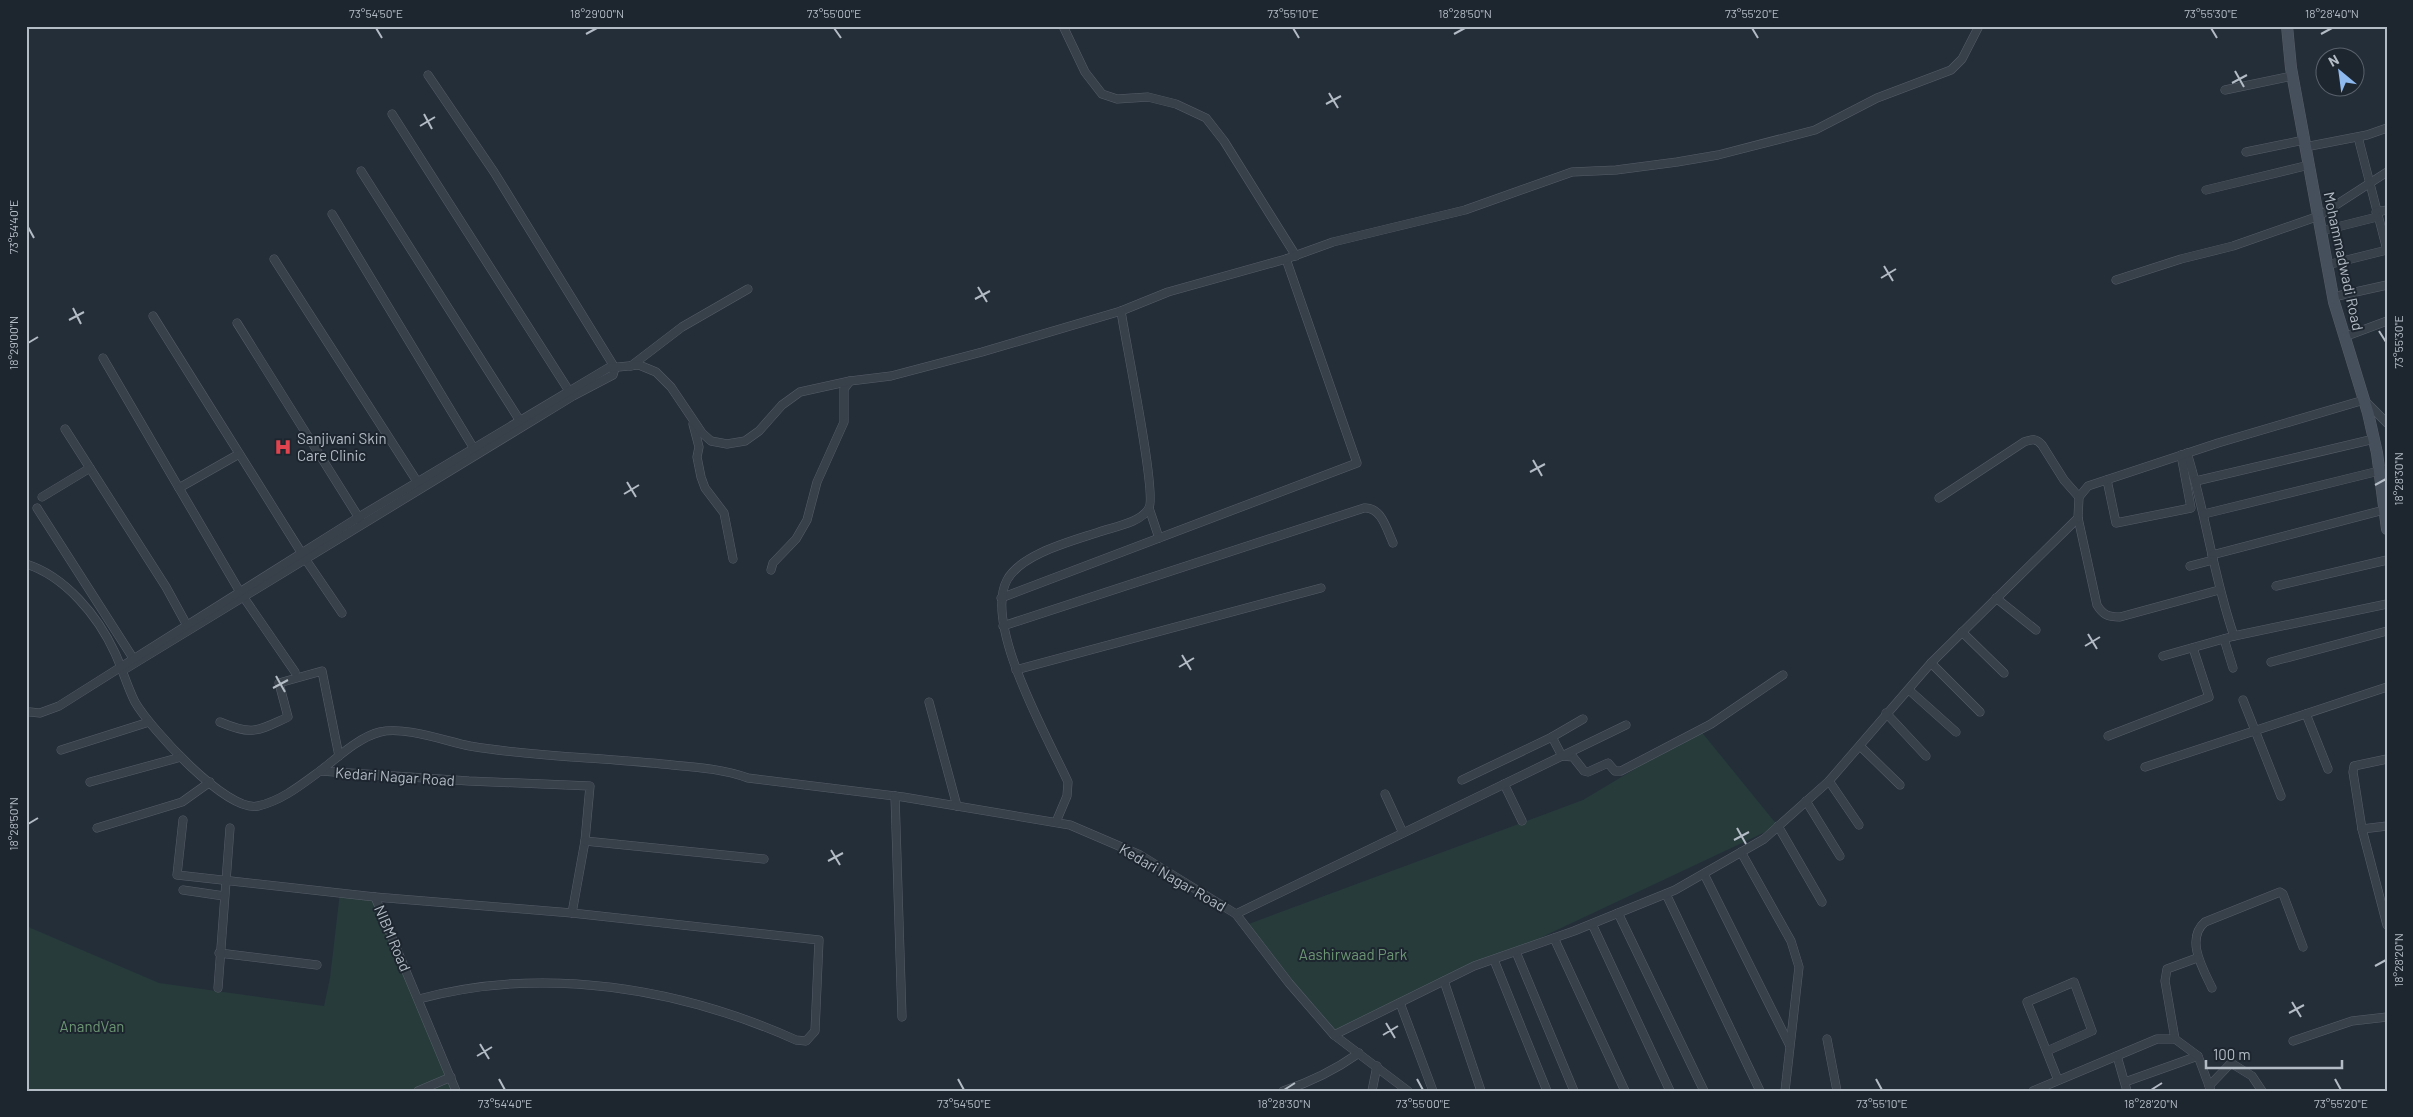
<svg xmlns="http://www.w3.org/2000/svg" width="2413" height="1117" font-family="Barlow,sans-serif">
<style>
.green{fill:#273b3b}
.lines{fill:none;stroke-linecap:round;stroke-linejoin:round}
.minor-casing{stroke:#565e68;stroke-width:9}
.secondary-casing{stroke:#565e68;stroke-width:12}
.minor{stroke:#38404a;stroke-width:8}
.secondary{stroke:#46505c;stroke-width:11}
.ticks{fill:none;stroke:#b3bbc5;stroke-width:2}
.labels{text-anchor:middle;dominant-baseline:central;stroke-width:4;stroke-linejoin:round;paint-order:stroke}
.street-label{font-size:15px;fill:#b3bbc5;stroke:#1d252f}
.poi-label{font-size:15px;fill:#b3bbc5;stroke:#1d252f;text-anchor:start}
.park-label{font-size:15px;fill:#6c9573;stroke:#1d252f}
.neatline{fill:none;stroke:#b3bbc5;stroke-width:2}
.ticks-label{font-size:12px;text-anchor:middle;fill:#b3bbc5}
</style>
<rect width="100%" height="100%" fill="#242e39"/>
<!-- green -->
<g class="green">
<path d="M1700,730L1778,826L1334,1035L1246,925L1583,800Z"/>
<path d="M340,892L375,897L451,1091H26V926L159,983L324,1006L330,978Z"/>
</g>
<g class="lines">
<!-- minor casing -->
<g class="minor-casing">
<g id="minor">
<path d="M1063,26L1085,72L1102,94L1117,99L1148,97L1176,104L1206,118L1224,141L1296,256"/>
<path d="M2225,90L2292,76"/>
<path d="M392,114L571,394"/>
<path d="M2358,137L2387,250"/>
<path d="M2305,147L2367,135L2387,128"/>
<path d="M2246,152L2304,140"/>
<path d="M361,171L522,424"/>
<path d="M2206,190L2309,165"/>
<path d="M2376,212L2387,210"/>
<path d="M332,214L476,452"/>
<path d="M2321,231L2377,217"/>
<path d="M274,259L420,486"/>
<path d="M2327,265L2387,250"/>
<path d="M2116,280L2181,259L2233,246L2319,216L2387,172"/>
<path d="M2333,297L2387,285"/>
<path d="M153,316L306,560L342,613"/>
<path d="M237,323L361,521"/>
<path d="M2344,337L2387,321"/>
<path d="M103,358L179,488L239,454"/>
<path d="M631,366L682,327L748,289"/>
<path d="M693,424L699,447L697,457L701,477L705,488L724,513L733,559"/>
<path d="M65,429L166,587L189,629"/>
<path d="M2187,453C2206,513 2213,576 2234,636"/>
<path d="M2107,480L2116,523L2191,508L2181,455"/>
<path d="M2196,481L2374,439"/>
<path d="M179,488L240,592L295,672"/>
<path d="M42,497L90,468"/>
<path d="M1939,498L2024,442C2032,439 2036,438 2042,445L2064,480L2079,497"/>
<path d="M37,508L133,658"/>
<path d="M1149,508L1159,538"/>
<path d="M2204,514L2387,469"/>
<path d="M2078,518L2097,605C2103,615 2108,617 2120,617L2219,590"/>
<path d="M2212,555L2384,510"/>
<path d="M26,564C65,576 98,616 115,653C122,668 127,686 135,702C150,728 227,813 258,806C281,801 301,785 320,771L469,781L590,786L585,841L572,913"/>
<path d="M2190,566L2213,560"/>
<path d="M771,570L773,563L796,539L807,520L817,482L844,422V389L850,381"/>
<path d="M2276,586L2387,560"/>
<path d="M1001,598L1357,463L1286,259"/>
<path d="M1996,598L2036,630"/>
<path d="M1003,626L1364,508C1381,506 1387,530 1393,543"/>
<path d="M1962,632L2004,673"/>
<path d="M2224,639L2233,668"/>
<path d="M2163,656L2234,636L2387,604"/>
<path d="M2271,662L2387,631"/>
<path d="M1931,663L1980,712"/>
<path d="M1016,670L1321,588"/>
<path d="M122,671L573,396L613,375L615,368L494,172L428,75"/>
<path d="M1909,690L1956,732"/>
<path d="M2243,700L2281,796"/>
<path d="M929,702L957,806"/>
<path d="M30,712L40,713L59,706L359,517L608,368L639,365L656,372L671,387L702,433L711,441L727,444L745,441L759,431L782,405L800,392L850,381L891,376L982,352L1121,311L1168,292L1286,259L1333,242L1465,210L1572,172L1616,170L1677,162L1718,155L1815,130L1877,98L1951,70L1962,59L1979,26"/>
<path d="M1886,713L1926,756"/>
<path d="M2306,714L2328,769"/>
<path d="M220,722C253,736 257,731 288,717L279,683L322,671L339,756"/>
<path d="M2108,736L2209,697L2193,648"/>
<path d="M1552,737L1562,756L1573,757L1584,771L1588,772L1608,763L1615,771H1621L1711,724L1783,675"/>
<path d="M1860,746L1900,785"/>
<path d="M61,750L149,722"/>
<path d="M2387,759L2354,766L2353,772L2362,829L2387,925"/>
<path d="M2145,767L2387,687"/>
<path d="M320,771C337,758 359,737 380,732C405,726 445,741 470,746C534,757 598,757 662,764C692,767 720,768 748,778L903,797L1070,825L1140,855L1236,914L1289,983L1334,1035L1408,1091"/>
<path d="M1462,780L1552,737L1583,719"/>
<path d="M1829,781L1859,825"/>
<path d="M90,782L181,757"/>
<path d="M1504,784L1522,821"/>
<path d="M1385,794L1403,833"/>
<path d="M895,796L902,1017"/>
<path d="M1806,801L1840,856"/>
<path d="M183,820L177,875L375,897L456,1091"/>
<path d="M1056,822L1067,796L1068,782C1048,738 983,625 1007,580C1021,554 1072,541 1099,532C1113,527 1141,523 1149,508C1157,493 1125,339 1121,311"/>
<path d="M1778,826L1822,902"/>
<path d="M97,828L182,802L210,782"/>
<path d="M2362,829L2387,826"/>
<path d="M585,841L764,859"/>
<path d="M1741,852L1791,941L1799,967L1785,1091"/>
<path d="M1704,874L1789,1044"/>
<path d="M183,890L224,896"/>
<path d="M1666,894L1760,1091"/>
<path d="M375,897L572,913L819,940L815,1031L806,1041L796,1040C680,988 544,965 419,999"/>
<path d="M1618,913L1704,1091"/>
<path d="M1236,914L1626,725"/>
<path d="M1592,924L1670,1091"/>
<path d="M1554,938L1625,1091"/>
<path d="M1516,952L1574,1091"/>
<path d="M219,953L317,965"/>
<path d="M1494,960L1547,1091"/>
<path d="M1444,981L1481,1091"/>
<path d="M218,988L230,828"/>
<path d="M2212,988C2203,969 2185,939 2205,922L2280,892L2283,894L2303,947"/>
<path d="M1400,1003L1433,1091"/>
<path d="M1334,1035L1474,966L1574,931L1675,890L1764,839L1829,781L1931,663L2078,518L2079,497L2088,486L2218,443L2364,400L2387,423"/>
<path d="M1827,1039L1837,1091"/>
<path d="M2175,1039L2165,981L2167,969L2197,958"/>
<path d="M2293,1041L2352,1021L2387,1017"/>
<path d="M2047,1051L2092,1031L2074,982L2027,1002L2058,1080"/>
<path d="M2117,1056L2127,1091"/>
<path d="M2125,1082L2198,1056L2211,1091"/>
<path d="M2209,1086L2231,1063L2252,1076L2262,1091"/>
<path d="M418,1091L451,1077"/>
<path d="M1283,1091C1311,1082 1335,1070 1359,1053"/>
<path d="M1372,1091L1377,1066"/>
<path d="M2033,1091L2157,1039H2175L2198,1056"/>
</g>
</g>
<!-- secondary casing -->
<g class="secondary-casing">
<path id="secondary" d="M2287,26L2291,68L2334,302L2368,413L2377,453L2387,529"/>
</g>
<!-- minor -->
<use href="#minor" class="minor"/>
<!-- secondary -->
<use href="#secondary" class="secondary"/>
</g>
<!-- ticks -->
<path class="ticks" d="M376,28L382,38M834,28L841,38M1293,28L1299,38M1752,28L1758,38M2211,28L2217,38M586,34L597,28M1454,34L1465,28M2321,34L2332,28M2235,71L2244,87M2232,83L2247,75M1329,93L1338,108M1326,104L1341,96M424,114L432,129M420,126L435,117M28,227L34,238M1884,266L1893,281M1881,278L1896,269M978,287L987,302M975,299L990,291M73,308L81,324M69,320L84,312M2379,331L2386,342M28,343L38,337M1533,460L1542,476M1530,472L1545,464M627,482L636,497M2375,485L2386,479M624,494L639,485M2088,634L2097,649M2085,646L2100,637M1182,655L1191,670M1179,667L1194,658M276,676L285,692M273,688L288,680M28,824L38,818M1737,828L1746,844M1734,840L1749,832M831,850L840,865M828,861L843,853M2375,966L2386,960M2292,1002L2301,1017M2289,1013L2304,1005M1386,1023L1395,1038M1383,1035L1398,1026M480,1044L489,1059M477,1056L492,1047M499,1079L505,1090M958,1079L964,1090M1417,1079L1423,1090M1876,1079L1882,1090M2335,1079L2341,1090M1284,1090L1295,1083M2151,1090L2162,1083"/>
<!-- icons -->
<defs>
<g id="hospital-bare" transform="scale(1.35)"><path d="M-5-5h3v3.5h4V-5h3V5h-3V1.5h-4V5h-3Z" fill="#e0444e" stroke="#1d252f" stroke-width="2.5" paint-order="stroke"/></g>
</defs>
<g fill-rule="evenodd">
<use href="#hospital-bare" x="283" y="447"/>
</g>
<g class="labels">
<!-- street labels -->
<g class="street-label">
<text transform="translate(2344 261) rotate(78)">Mohammadwadi Road</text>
<text transform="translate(395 776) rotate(4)">Kedari Nagar Road</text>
<text transform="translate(1173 877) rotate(30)">Kedari Nagar Road</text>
<text transform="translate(393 938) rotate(67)">NIBM Road</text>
</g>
<!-- poi labels -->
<g class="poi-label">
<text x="297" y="438">Sanjivani Skin<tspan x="297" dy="17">Care Clinic</tspan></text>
</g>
<!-- park labels -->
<g class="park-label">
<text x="1353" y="954">Aashirwaad Park</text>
<text x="92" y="1026">AnandVan</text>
</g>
</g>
<!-- border -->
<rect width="2413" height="1117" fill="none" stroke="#1d252f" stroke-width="55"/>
<!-- north arrow -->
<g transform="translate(2340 72) rotate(331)"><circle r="24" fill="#1d252f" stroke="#59616b"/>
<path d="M0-4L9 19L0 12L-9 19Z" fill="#8eb9ef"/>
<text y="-8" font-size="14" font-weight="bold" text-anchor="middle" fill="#b3bbc5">N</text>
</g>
<!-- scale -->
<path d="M2206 1060v8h136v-8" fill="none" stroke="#b3bbc5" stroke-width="2.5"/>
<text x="2213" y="1060" font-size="15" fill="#b3bbc5" stroke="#1d252f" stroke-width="4" paint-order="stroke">100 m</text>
<rect x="28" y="28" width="2358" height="1062" class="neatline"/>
<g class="ticks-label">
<text x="376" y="18">73°54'50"E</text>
<text x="597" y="18">18°29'00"N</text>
<text x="834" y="18">73°55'00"E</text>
<text x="1293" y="18">73°55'10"E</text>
<text x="1465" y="18">18°28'50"N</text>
<text x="1752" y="18">73°55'20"E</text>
<text x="2211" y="18">73°55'30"E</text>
<text x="2332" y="18">18°28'40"N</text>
<text transform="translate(14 227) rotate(-90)" y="4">73°54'40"E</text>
<text transform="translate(2399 342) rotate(-90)" y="4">73°55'30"E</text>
<text transform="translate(14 343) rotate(-90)" y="4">18°29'00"N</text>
<text transform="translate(2399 479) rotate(-90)" y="4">18°28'30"N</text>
<text transform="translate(14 824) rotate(-90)" y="4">18°28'50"N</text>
<text transform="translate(2399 960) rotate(-90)" y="4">18°28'20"N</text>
<text x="505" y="1108">73°54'40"E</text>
<text x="964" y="1108">73°54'50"E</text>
<text x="1284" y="1108">18°28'30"N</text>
<text x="1423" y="1108">73°55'00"E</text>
<text x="1882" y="1108">73°55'10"E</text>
<text x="2151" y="1108">18°28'20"N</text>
<text x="2341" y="1108">73°55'20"E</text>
</g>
</svg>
